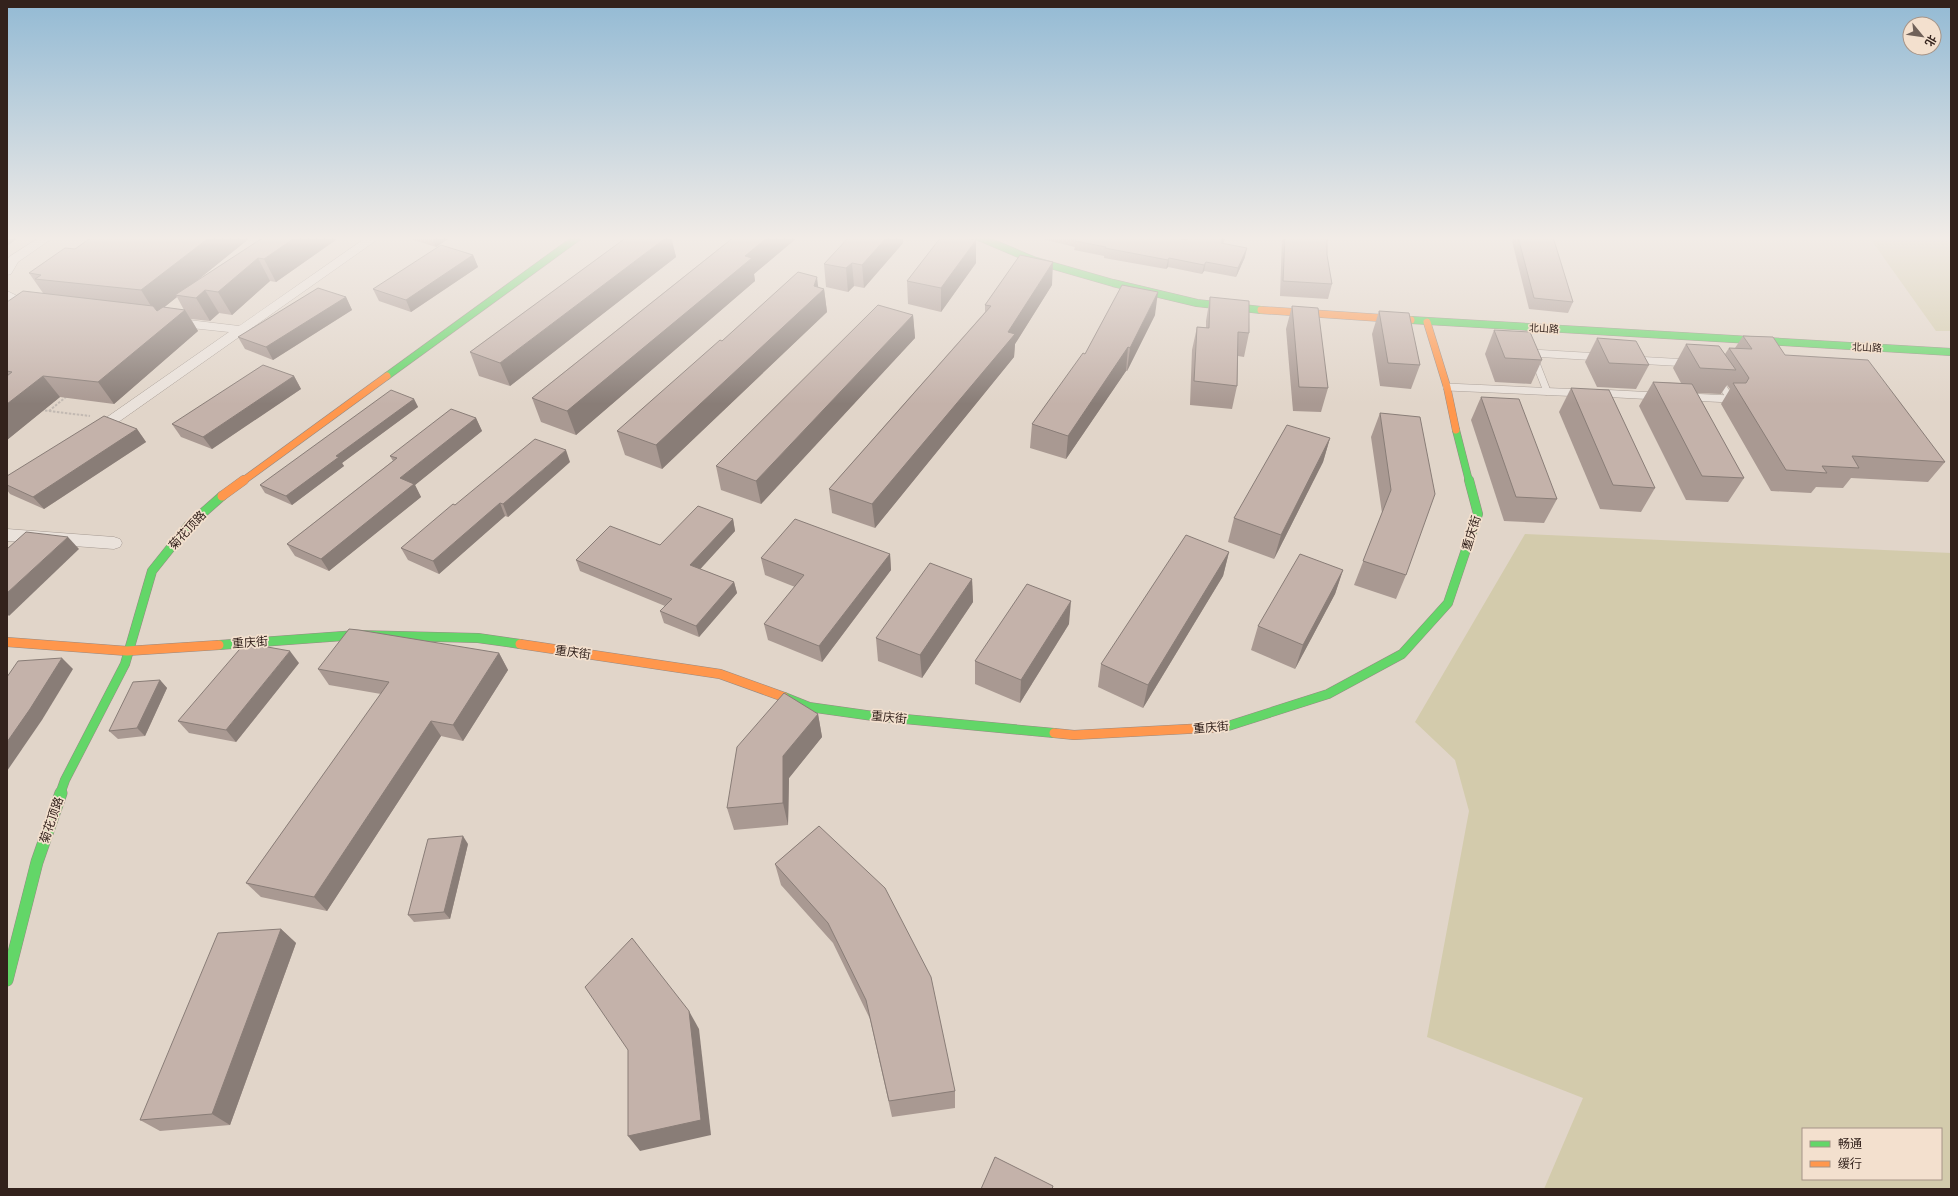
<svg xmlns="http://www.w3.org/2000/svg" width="1958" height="1196" font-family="'Noto Serif','Noto Sans SC',serif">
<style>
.green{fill:#d3cbac;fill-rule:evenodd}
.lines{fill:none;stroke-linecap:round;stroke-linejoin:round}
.lane-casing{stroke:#a69b93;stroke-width:8}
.street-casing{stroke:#a69b93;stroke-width:1}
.fast-far2-casing{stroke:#968a83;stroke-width:8}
.fast-far1-casing{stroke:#968a83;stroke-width:10}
.fast-casing{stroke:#968a83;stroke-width:13}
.slow-far1-casing{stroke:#968a83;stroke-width:8}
.slow-casing{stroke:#968a83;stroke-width:10}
.path{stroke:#c2b9b2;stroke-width:2;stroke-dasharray:2.5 1.5;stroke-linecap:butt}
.lane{stroke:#eae2db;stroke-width:7}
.street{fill:#eae2db;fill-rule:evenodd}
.fast-far2{stroke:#63d668;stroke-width:7}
.fast-far1{stroke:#63d668;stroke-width:9}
.fast{stroke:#63d668;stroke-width:12}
.slow-far1{stroke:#ff974d;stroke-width:7}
.slow{stroke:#ff974d;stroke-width:9}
.wall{fill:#a99992;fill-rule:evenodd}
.shaded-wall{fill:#897d77}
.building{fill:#c4b2aa;stroke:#897d77}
.labels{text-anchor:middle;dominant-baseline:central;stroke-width:3.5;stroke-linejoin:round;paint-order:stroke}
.far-street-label{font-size:10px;fill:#33221c;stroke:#f3e0ce}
.street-label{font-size:12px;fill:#33221c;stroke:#f3e0ce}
</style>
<rect width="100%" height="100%" fill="#e1d5c9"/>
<!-- green -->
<g class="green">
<path d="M1869,237H1951V331H1936Z"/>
<path d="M1525,534L1951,553V1189H1544L1583,1098L1427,1037L1469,811L1455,760L1415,722ZM1803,1129H1941V1179H1803Z"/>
</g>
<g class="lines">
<!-- lane casing -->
<g class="lane-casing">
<g id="lane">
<path d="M1635,360L1688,363"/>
<path d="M1447,387L1582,393"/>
<path d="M1547,391L1532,353L1600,357"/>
<path d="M1599,393L1656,396"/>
<path d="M1689,397L1731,399L1718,380"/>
</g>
</g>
<!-- street casing -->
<g class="street-casing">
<g id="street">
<path d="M40,237H54L18,262L11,274L7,275V260L9,257Z"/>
<path d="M367,237H381L100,435H90L88,432L90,429L229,332L172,326L167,325L165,322L167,319L172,318L239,326Z"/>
<path d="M7,291L30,302L40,303L41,306L35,310L22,308L7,300Z"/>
<path d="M7,529L114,537L120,539L122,543L120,547L114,549L7,541Z"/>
</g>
</g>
<!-- fast-far2 casing -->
<g class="fast-far2-casing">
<g id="fast-far2">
<path d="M979,237L1033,260L1113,283L1197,303L1261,310"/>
<path d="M1411,320L1951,352"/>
<path d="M387,376L578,237"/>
<path d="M1456,430L1469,481"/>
</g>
</g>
<!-- fast-far1 casing -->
<g class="fast-far1-casing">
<g id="fast-far1">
<path d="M219,645L357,635L478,638L520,644"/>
<path d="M784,697L809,707L873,716L1054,733"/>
<path d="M1225,727L1328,694L1402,654L1448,603L1478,514L1469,480"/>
<path d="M60,794L65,780L125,664L152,571L188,526L222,496"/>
</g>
</g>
<!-- fast casing -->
<g class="fast-casing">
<path id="fast" d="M7,980L37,862L61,793"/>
</g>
<!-- slow-far1 casing -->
<g class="slow-far1-casing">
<g id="slow-far1">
<path d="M1261,310L1411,320"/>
<path d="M1427,322L1447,387L1456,430"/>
<path d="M243,481L387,376"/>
</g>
</g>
<!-- slow casing -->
<g class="slow-casing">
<g id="slow">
<path d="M222,496L244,480"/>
<path d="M7,642L127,651L219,645"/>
<path d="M520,644L720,674L784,697"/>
<path d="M1054,733L1074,735L1225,727"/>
</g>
</g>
<!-- path -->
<g class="path">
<path d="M41,410L90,416"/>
<path d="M49,411L67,396"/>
</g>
<!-- lane -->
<use href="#lane" class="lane"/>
<!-- street -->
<use href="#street" class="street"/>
<!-- fast-far2 -->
<use href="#fast-far2" class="fast-far2"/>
<!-- fast-far1 -->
<use href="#fast-far1" class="fast-far1"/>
<!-- fast -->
<use href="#fast" class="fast"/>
<!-- slow-far1 -->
<use href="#slow-far1" class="slow-far1"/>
<!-- slow -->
<use href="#slow" class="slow"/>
</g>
<!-- wall -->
<g class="wall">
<path d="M92,237H251L194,283L264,237H340L276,282L270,281L232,315L219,313L210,321L191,319L198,331L114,404L60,397L7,440V302L43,293L29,273L75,249ZM177,297L184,310L164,307Z"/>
<path d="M407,237H451L436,247L407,238Z"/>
<path d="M627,237H671L676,257L510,386L479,376L470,352Z"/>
<path d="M731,237H798L754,274L755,281L576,435L541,422L532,398L731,239Z"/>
<path d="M1042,237H1172L1187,240L1188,237H1226L1223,243L1245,257L1236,277L1204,271L1202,274L1168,267L1166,269L1104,258V256L1074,250L1075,247L1042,239Z"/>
<path d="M1282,237H1327V255L1332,284L1328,299L1280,296Z"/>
<path d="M1511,237H1553L1573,302L1568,313L1529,309Z"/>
<path d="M903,243L864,288L854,286L848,292L826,287L824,264Z"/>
<path d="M473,255L478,267L411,312L379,301L373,289Z"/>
<path d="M976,263L941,312L908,304L907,281Z"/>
<path d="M1052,285L1015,344L1014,357L875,528L832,513L829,489L985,312V305Z"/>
<path d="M818,288L824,289L827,312L662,469L625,455L617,431Z"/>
<path d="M346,297L352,310L273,360L245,349L238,337Z"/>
<path d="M1210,297L1249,333L1244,357L1238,356L1237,386L1232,409L1190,405L1192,350L1197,327L1206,328V321Z"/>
<path d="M1292,306L1328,388L1321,412L1293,411L1286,329Z"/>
<path d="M1379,311L1420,365L1411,389L1380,386L1372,334Z"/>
<path d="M913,315L915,338L761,504L721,490L716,466Z"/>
<path d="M1155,315L1127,371H1126L1066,459L1030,448L1032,424L1085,354Z"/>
<path d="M1494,330L1542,360L1531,384L1495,382L1485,354Z"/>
<path d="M1743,336L1785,355L1945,462L1928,482L1851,478L1843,488L1816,487L1811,493L1771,491L1721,404L1730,389L1727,385L1721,394L1696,393L1744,478L1728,502L1686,500L1639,406L1653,382L1681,383L1673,368L1686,344L1725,354L1729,348H1735Z"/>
<path d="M1597,338L1649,365L1636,389L1597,387L1585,362Z"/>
<path d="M294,376L301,389L212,449L181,437L172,424Z"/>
<path d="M1571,388L1655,488L1641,512L1600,509L1559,412Z"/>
<path d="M1481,397L1557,499L1544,523L1504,521L1471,420Z"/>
<path d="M414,399L418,407L342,463L344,466L292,505L265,493L260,485Z"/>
<path d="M1380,413L1406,575L1396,599L1354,585L1382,513L1371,437Z"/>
<path d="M476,418L482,431L415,485L421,497L329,571L295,556L287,544L393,461L390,456Z"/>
<path d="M137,429L146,442L44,509L10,494L7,490V476Z"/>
<path d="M1330,438L1323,462L1274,559L1228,542L1234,518Z"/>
<path d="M570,462L508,517L505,516L439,574L408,560L401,548L455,505Z"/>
<path d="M733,519L735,531L700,569L734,582L737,593L699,637L664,623L660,611L665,606L580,571L576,560L660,545Z"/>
<path d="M1229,552L1223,576L1143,708L1098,687L1101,664Z"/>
<path d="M890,554L891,570L822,662L768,640L764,624L795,587L765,575L761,558Z"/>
<path d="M1343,570L1335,594L1295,669L1251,650L1258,626Z"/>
<path d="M972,579L973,602L922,678L878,661L876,638Z"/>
<path d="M1069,624L1020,703L975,684V661Z"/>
<path d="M499,653L508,670L463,741L441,736L327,911L261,897L246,883L381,694L329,685L318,669Z"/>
<path d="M299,663L236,742L189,733L178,721Z"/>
<path d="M160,680L167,688L145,736L118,739L109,731Z"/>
<path d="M818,714L822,737L789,778L788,825L734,830L727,808Z"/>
<path d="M819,826L955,1091V1108L892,1117L870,1019L833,943L781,885L775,864Z"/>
<path d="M468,844L450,919L414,922L408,915Z"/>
<path d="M281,929L296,943L230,1125L160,1131L140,1120Z"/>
</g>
<!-- shaded-wall -->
<g class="shaded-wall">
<path d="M7,237H20L7,246Z"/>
<path d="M210,237H251L178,296L175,295L177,297L156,314L141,290Z"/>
<path d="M296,237H340L276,282L264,259Z"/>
<path d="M432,237H451L436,247Z"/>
<path d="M667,237H671L676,257L510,386L500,363Z"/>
<path d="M768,237H798L754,274L755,281L576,435L567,411L745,256Z"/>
<path d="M887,237H903V243L864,288L862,265Z"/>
<path d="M1223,237H1226L1219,252L1221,243Z"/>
<path d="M976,240V263L941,312V288Z"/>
<path d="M1247,248L1245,257L1236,277L1238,268Z"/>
<path d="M473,255L478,267L411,312L406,300Z"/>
<path d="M258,258L270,281L232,315L218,292Z"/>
<path d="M1169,258L1168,267L1166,269L1168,260Z"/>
<path d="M1053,262L1052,285L1015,344L1014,357L875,528L872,504L1008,332Z"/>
<path d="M1206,262L1204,271L1202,274L1204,265Z"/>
<path d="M852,263L854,286L848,292L846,268Z"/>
<path d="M817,277L819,294L824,289L827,312L662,469L656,445L814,286Z"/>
<path d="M205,290L219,313L210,321L196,298Z"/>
<path d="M1158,292L1155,315L1127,371L1130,348Z"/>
<path d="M346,297L352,310L273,360L266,347Z"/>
<path d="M185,310L198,331L114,404L98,382Z"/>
<path d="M913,315L915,338L761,504L756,481Z"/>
<path d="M1128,347L1126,371L1066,459L1068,436Z"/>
<path d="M43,376L60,397L7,440V404Z"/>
<path d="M294,376L301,389L212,449L203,437Z"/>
<path d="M414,399L418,407L342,463L344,466L292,505L286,496L336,456Z"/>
<path d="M476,418L482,431L415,485L421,497L329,571L321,559L400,478Z"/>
<path d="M137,429L146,442L44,509L33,497Z"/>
<path d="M1330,438L1323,462L1274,559L1281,535Z"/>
<path d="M566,450L570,462L508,517L503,504Z"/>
<path d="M500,503L505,516L439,574L433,561Z"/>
<path d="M733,519L735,531L694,576L690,565Z"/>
<path d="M68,537L79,549L9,616L7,614V593Z"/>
<path d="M1229,552L1223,576L1143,708L1148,685Z"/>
<path d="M890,554L891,570L822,662L819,646Z"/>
<path d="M1343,570L1335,594L1295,669L1303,645Z"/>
<path d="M972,579L973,602L922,678L920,655Z"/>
<path d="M734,582L737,593L699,637L696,626Z"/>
<path d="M1071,601L1069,624L1020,703L1021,680Z"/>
<path d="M290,651L299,663L236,742L226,730Z"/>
<path d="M499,653L508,670L463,741L453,725Z"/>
<path d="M62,658L73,669L42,720L7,771V742Z"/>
<path d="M160,680L167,688L145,736L137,728Z"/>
<path d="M818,714L822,737L789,778L788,825L783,803V756Z"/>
<path d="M431,721L441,736L327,911L314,897Z"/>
<path d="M463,836L468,844L450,919L444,912Z"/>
<path d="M281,929L296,943L230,1125L212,1114Z"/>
<path d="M689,1011L699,1029L711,1135L640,1151L628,1136Z"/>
</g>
<!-- building -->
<g class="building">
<path d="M92,237H210L141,290L35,279L41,275L29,273L65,248L75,249Z"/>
<path d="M264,237H296L264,259L258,258L218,292L205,290L196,298L175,295Z"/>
<path d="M627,237H667L500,363L470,352Z"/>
<path d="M734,237H768L745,256L752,258L567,411L532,398Z"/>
<path d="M849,237H887L862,265L852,263L846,268L824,264Z"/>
<path d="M941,237H958L976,240L941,288L907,281Z"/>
<path d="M1072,237H1172L1187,240L1188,237H1223L1221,243L1247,248L1238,268L1206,262L1204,265L1169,258L1168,260L1105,248L1106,247L1075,241L1077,238Z"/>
<path d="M1285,237H1327V255L1332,284L1283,281Z"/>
<path d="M1518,237H1553L1573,302L1534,298Z"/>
<path d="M441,245L473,255L406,300L373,289Z"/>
<path d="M1020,255L1053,262L1008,332L1015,334L872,504L829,489L991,306L985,305Z"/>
<path d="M798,272L817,277L814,286L824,289L656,445L617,431L720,340L722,341Z"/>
<path d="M1122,285L1158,292L1130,348L1128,347L1068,436L1032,424L1083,353L1085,354Z"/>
<path d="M318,288L346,297L266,347L238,337Z"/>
<path d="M23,291L153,306L157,311L163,307L185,310L98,382L43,376L7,404V376L12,372L7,371V302Z"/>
<path d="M1210,297L1249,301V333L1238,332L1237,386L1194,381L1197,327L1209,328Z"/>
<path d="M878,305L913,315L756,481L716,466Z"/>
<path d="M1292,306L1318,308L1328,388L1299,387Z"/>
<path d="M1379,311L1409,313L1420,365L1388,363Z"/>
<path d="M1494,330L1530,332L1542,360L1505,358Z"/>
<path d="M1743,336L1773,337L1785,355L1868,360L1945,462L1852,456L1859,468L1822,466L1827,473L1786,470L1733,383H1746L1749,378L1729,348L1752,349Z"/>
<path d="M1597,338L1636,341L1649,365L1609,363Z"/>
<path d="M1686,344L1719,346L1736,370L1700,368Z"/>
<path d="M263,365L294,376L203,437L172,424Z"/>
<path d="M1653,382L1692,384L1744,478L1702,476Z"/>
<path d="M1571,388L1609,390L1655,488L1613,485Z"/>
<path d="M391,390L414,399L336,456L339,457L286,496L260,485Z"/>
<path d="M1481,397L1519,399L1557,499L1516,497Z"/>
<path d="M451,409L476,418L400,478L414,484L321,559L287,544L397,458L390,456Z"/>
<path d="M1380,413L1420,417L1435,494L1406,575L1363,561L1391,490Z"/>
<path d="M104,416L137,429L33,497L7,485V476Z"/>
<path d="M1287,425L1330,438L1281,535L1234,518Z"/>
<path d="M535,439L566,450L503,504L500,503L433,561L401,548L453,504L455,505Z"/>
<path d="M698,506L733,519L690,565L734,582L696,626L660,611L672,599L576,560L610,526L660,545Z"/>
<path d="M795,519L890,554L819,646L764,624L804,575L761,558Z"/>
<path d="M26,532L68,537L7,593V549Z"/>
<path d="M1186,535L1229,552L1148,685L1101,664Z"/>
<path d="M1300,554L1343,570L1303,645L1258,626Z"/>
<path d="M930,563L972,579L920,655L876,638Z"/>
<path d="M1027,584L1071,601L1021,680L975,661Z"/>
<path d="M349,629L359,630L499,653L453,725L431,721L314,897L246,883L389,682L318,669Z"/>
<path d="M245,643L290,651L226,730L178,721Z"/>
<path d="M62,658L30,709L7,742V677L18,661Z"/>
<path d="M160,680L137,728L109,731L133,682Z"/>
<path d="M784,693L818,714L783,756V803L727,808L737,747Z"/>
<path d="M819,826L885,888L931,977L955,1091L889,1101L866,1000L828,923L775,864Z"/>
<path d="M463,836L444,912L408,915L428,839Z"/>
<path d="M281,929L212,1114L140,1120L218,933Z"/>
<path d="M632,938L689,1011L701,1120L628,1136V1050L585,987Z"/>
<path d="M995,1157L1053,1186L1052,1189H981Z"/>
</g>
<!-- sky -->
<linearGradient id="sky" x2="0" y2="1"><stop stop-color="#93bad4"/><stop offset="0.59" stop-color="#f2ece7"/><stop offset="1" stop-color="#f2ece7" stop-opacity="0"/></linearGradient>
<rect width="1958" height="404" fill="url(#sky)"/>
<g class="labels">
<!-- far-street labels -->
<g class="far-street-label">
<text transform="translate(1544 328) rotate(3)">北山路</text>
<text transform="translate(1867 347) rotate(3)">北山路</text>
</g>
<!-- street labels -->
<g class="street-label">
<text transform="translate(187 530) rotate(-47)">菊花顶路</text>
<text transform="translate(1471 533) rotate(-73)">重庆街</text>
<text transform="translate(250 642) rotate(-4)">重庆街</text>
<text transform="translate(573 652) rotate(8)">重庆街</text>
<text transform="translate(889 717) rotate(6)">重庆街</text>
<text transform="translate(1211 727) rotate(-5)">重庆街</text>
<text transform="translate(51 820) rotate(-71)">菊花顶路</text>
</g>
</g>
<!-- border -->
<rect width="1958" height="1196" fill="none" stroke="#33221c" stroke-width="16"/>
<!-- legend -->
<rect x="1802" y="1128" width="140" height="52" fill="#f3e0ce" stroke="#a69487"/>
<rect x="1810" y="1141" width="20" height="6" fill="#63d668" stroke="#a69487"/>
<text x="1838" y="1148" font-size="12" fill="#33221c">畅通</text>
<rect x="1810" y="1161" width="20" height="6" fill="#ff974d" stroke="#a69487"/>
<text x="1838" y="1168" font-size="12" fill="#33221c">缓行</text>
<!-- north arrow -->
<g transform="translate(1922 36) rotate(119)"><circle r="19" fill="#f3e0ce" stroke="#a69487"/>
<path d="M0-3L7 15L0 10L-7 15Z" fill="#706159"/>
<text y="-6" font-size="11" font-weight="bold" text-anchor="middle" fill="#33221c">北</text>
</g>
</svg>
